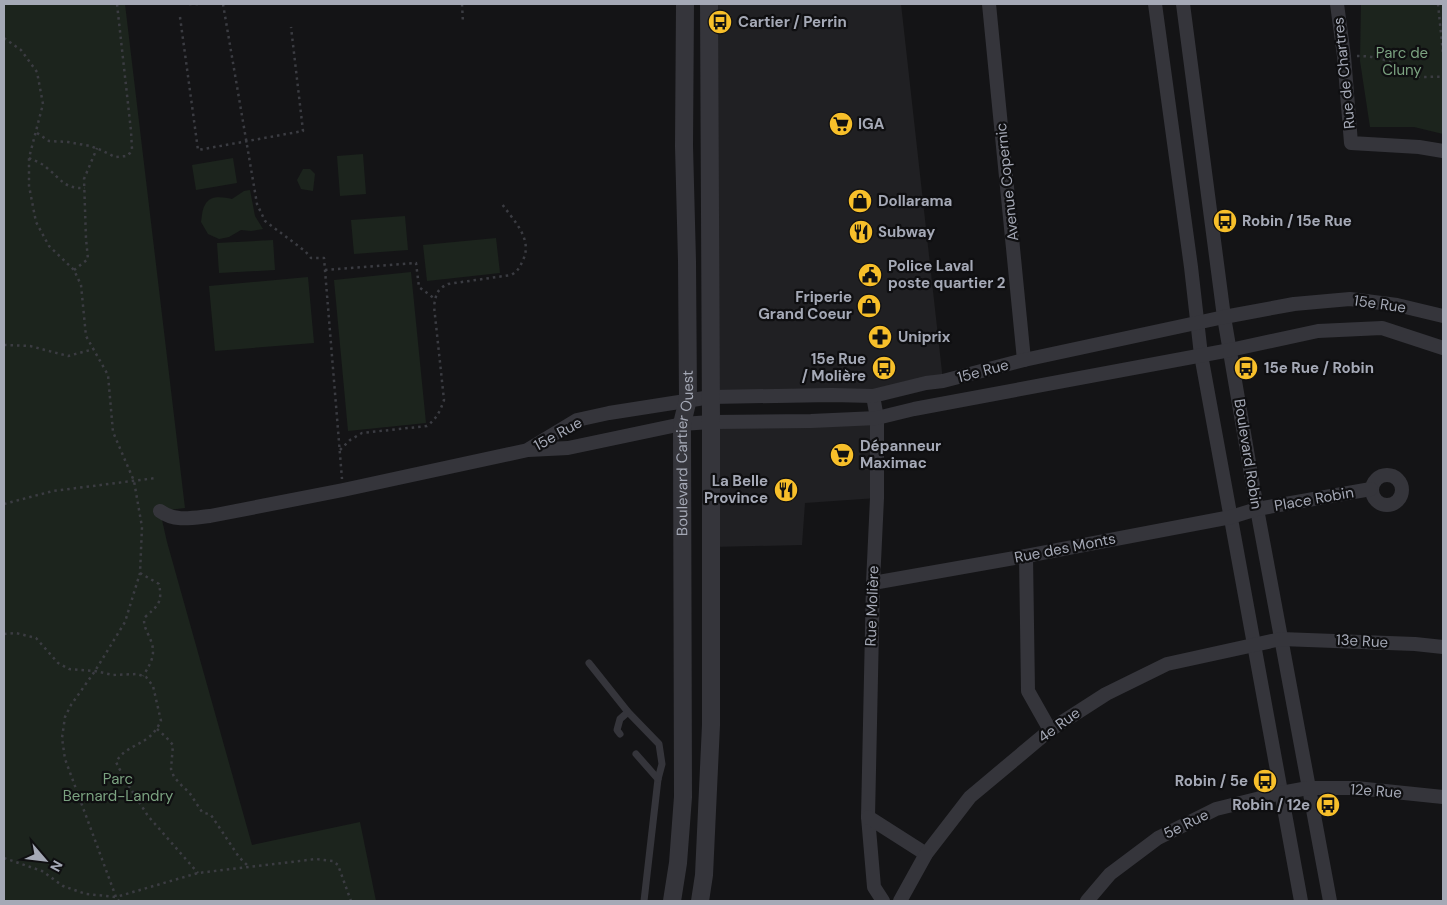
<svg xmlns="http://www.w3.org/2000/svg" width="1447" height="905" font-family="'DM Sans',sans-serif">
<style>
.built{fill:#202023}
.green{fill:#1c241d}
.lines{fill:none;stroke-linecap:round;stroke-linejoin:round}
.path{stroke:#3b3c42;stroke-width:2.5;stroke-dasharray:2.5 4;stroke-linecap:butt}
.service{stroke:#35353b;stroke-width:7}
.minor{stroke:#35353b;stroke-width:14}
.tertiary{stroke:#35353b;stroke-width:18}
.labels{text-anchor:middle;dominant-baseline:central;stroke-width:4.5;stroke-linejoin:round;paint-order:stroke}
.poi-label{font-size:15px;font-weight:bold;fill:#a5a9b6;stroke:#0f0f11;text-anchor:start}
.park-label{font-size:15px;fill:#7ba280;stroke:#0f0f11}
.street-label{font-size:15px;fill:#a5a9b6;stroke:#0f0f11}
</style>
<rect width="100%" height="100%" fill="#141416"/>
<!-- built -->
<g class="built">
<path d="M709,4H901L943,381L873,396L711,397Z"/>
<path d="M877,418V498L805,503L802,545L711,547V422Z"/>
</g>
<!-- green -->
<g class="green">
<path d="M4,4H125L185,508L160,511L167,542L252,845L360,822L376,901H4Z"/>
<path d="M1361,4H1443V134L1414,127H1370L1360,61Z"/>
<path d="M363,154L366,194L340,196L337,156Z"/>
<path d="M233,158L237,183L196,190L192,165Z"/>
<path d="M303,169H310L315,174L313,191L301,189L297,180Z"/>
<path d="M250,190L255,216L263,229L251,231L241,230L229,237L219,239L208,234L201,222C202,217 202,209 205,205C210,195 222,197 232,199L244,191Z"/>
<path d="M405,216L408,250L354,254L351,220Z"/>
<path d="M496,238L500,273L427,281L423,245Z"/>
<path d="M273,240L275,270L219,273L217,243Z"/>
<path d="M411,272L426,423L348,431L334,280Z"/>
<path d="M308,277L314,343L215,351L209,286Z"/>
</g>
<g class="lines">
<!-- path -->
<g class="path">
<path d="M189,4H202"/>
<path d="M223,4L257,204L265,221L305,251L311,258H324L342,479"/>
<path d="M462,4L463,23"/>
<path d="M1438,4L1443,53"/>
<path d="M180,17L198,150L303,131L291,27"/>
<path d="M4,38L21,50L37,72L43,104L29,158V186L36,222L49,246L74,270L81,285L86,336L108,375L113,432L134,481L142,527L140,573L125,622L95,671L71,705L65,717L62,738L65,759L116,897L198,873L316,859L333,861L338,865L351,901"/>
<path d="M1357,56C1370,56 1384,58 1395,65C1401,69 1408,74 1416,76C1425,78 1434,76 1443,77"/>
<path d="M37,133L49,141L68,142L90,146L101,150L115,157L127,156L130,153L132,149L131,131L117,4"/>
<path d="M29,158C35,161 42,163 47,168C61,179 64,189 85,188"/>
<path d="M74,270L88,259L86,239L84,179L97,148"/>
<path d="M325,270L416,263L419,287L435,299"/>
<path d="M4,345L30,346L68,356L94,349"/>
<path d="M340,450L350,440L362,433L427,426C436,419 440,412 444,400L434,306C436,294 437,289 448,284L511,275C518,271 520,267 523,260C533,239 514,221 502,204"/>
<path d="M4,504L53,491L156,478"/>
<path d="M140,573L159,584C163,604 157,606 144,618C144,626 145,627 148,634C157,652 153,660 143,676"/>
<path d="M4,634L16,633L36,638L58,663L69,669L95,671L113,675L137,674L146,677L153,686L161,721C158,727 154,733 149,737C137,747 125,747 116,762L125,780L148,816L198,873"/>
<path d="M157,729L166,737L173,745L171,769L174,777L183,787L189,792L202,812L211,815L239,857L249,867"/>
<path d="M4,858L42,871L63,886L86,894L116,897L119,901"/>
</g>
<!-- service -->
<g class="service">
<path d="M589,663L628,712L659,744L662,764L658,779L644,901"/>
<path d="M620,734L617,730L620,719L628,712"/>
<path d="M636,754L658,779"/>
</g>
<!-- minor -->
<g class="minor">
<path d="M989,4L1024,360"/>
<path d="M1155,4L1191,267L1201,355L1301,901"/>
<path d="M1183,4L1224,317L1257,509L1330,901"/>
<path d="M1337,4L1344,56L1351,143L1419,147L1443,151"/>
<path d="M873,396L877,418V498L873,583L868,817L874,887L883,901"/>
<path d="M529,449L577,420L609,413L711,397L832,395L873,396L926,383L943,381L1024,360L1224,317L1294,304L1350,299L1397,305L1443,316"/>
<circle cx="1387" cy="490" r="15"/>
<path d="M160,511C175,522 192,518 210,516L343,490L528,450L568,448L682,424L711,422L811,421L877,418L914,409L1230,350L1318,331L1382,328L1443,348"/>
<path d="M1026,556L1028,691L1050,730"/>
<path d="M873,583L1026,556L1231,517L1257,509L1371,489"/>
<path d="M868,817L926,854"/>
<path d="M900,901L926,854L970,797L1050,730L1106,694L1167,664L1281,639L1415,644L1443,647"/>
<path d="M1087,901L1110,874L1158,838L1216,809L1281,793L1308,788H1356L1443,797"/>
</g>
<!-- tertiary -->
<g class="tertiary">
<path id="s1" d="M672,901L678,863L683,797L682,424L688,399L687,261L684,146L685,4"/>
<path d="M700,901L704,875L711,725V422L709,4"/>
</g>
</g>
<!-- icons -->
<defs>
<g id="bus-disc" transform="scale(1.25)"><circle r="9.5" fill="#f7bf2a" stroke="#0f0f11"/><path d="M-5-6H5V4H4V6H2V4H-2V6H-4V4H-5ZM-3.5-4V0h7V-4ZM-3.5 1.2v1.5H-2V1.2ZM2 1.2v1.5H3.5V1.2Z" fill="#111"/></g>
<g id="supermarket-disc" transform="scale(1.25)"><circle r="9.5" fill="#f7bf2a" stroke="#0f0f11"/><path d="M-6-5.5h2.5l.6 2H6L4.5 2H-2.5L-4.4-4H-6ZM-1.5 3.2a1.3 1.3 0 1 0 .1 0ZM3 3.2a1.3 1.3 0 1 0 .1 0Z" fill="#111"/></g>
<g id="shop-disc" transform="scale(1.25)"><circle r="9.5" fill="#f7bf2a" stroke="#0f0f11"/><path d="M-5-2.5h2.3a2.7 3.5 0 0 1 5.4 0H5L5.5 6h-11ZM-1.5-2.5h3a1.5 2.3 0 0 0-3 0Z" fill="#111"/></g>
<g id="restaurant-disc" transform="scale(1.25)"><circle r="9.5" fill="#f7bf2a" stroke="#0f0f11"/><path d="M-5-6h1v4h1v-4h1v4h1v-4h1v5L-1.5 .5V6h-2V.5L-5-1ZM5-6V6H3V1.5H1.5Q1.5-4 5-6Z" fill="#111"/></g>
<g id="civic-disc" transform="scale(1.25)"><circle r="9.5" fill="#f7bf2a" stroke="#0f0f11"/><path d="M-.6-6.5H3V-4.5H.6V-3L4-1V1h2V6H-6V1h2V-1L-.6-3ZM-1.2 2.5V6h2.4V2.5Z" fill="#111"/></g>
<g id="pharmacy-disc" transform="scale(1.25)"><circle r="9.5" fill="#f7bf2a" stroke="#0f0f11"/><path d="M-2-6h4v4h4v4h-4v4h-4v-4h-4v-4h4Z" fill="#111"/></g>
</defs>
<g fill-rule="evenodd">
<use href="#bus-disc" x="720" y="22"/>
<use href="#supermarket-disc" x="841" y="124"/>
<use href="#shop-disc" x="860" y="201"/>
<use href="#bus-disc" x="1225" y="221"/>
<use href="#restaurant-disc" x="861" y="232"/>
<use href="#civic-disc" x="870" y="275"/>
<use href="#shop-disc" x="869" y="306"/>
<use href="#pharmacy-disc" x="880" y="337"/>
<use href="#bus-disc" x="884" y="368"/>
<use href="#bus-disc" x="1246" y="368"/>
<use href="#supermarket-disc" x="842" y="455"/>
<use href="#restaurant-disc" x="786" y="490"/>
<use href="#bus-disc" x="1265" y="781"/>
<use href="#bus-disc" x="1328" y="805"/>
</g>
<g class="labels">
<!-- poi labels -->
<g class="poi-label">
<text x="738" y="22">Cartier / Perrin</text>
<text x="858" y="124">IGA</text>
<text x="878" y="201">Dollarama</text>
<text x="1242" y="221">Robin / 15e Rue</text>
<text x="878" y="232">Subway</text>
<text x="888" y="266">Police Laval<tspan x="888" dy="17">poste quartier 2</tspan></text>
<text x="852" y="297" text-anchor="end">Friperie<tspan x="852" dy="17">Grand Coeur</tspan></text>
<text x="898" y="337">Uniprix</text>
<text x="866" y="359" text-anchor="end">15e Rue<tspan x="866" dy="17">/ Molière</tspan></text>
<text x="1264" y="368">15e Rue / Robin</text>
<text x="860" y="446">Dépanneur<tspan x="860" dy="17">Maximac</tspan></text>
<text x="768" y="481" text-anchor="end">La Belle<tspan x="768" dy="17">Province</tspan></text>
<text x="1248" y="781" text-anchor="end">Robin / 5e</text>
<text x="1310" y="805" text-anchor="end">Robin / 12e</text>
</g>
<!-- park labels -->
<g class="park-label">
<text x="1402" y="53">Parc de<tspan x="1402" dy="17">Cluny</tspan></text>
<text x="118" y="779">Parc<tspan x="118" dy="17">Bernard-Landry</tspan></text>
</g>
<!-- street labels -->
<g class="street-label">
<text transform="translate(1344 73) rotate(-96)">Rue de Chartres</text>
<text transform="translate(1007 182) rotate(-96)">Avenue Copernic</text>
<text transform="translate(1380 304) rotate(8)">15e Rue</text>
<text transform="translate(983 371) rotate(-15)">15e Rue</text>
<text transform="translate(558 434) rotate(-29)">15e Rue</text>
<text stroke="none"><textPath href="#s1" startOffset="449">Boulevard Cartier Ouest</textPath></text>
<text transform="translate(1248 454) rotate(81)">Boulevard Robin</text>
<text transform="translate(1314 499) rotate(-10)">Place Robin</text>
<text transform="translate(1065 548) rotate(-11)">Rue des Monts</text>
<text transform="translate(872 606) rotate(-88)">Rue Molière</text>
<text transform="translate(1362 641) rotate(3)">13e Rue</text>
<text transform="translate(1059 725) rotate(-36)">4e Rue</text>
<text transform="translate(1376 791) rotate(4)">12e Rue</text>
<text transform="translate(1186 824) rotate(-26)">5e Rue</text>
</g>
</g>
<!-- border -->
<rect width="1447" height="905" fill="none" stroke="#a5a9b6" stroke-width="10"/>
<!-- north arrow -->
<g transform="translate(45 860) rotate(118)" stroke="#0f0f11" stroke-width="4" paint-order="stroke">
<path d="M0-4L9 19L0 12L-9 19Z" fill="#a5a9b6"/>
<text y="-8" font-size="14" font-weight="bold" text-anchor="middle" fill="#a5a9b6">N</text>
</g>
</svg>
